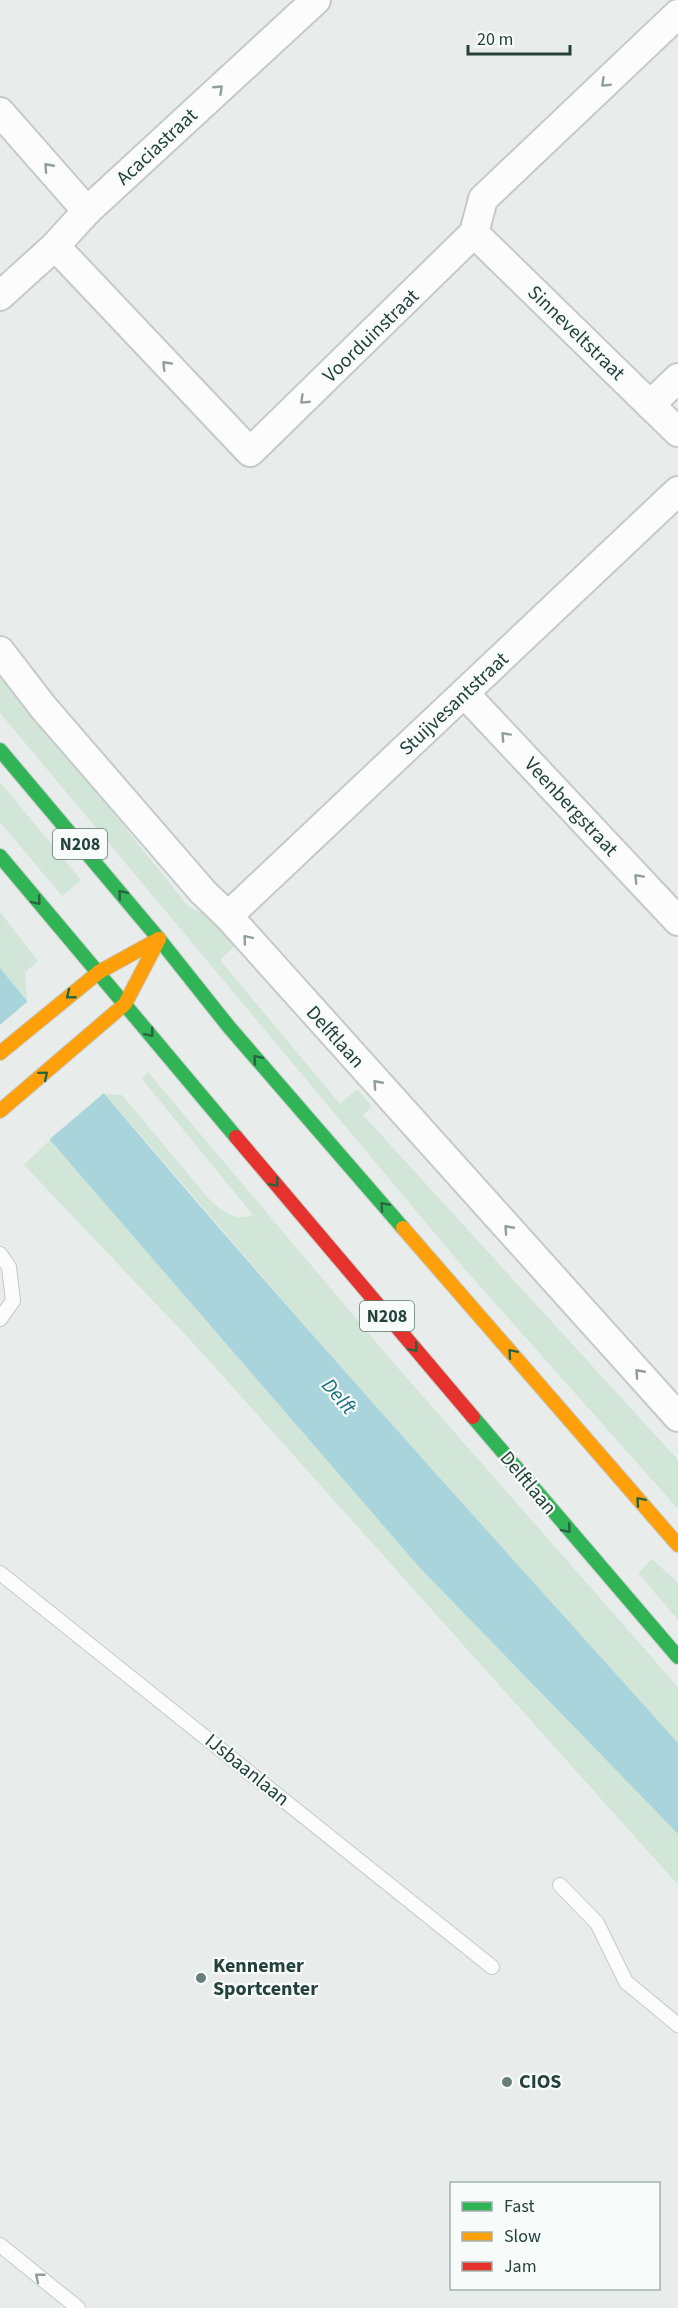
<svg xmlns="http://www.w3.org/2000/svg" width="678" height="2308" font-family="'Source Sans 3',sans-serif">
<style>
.green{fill:#d1e6d8}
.water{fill:#a9d4db}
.pier{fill:#e8edeb}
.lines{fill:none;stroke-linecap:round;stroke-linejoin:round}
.lane-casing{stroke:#c5cac8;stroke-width:16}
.street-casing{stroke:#c5cac8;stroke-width:32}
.fast-casing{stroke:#c3cbc8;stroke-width:16}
.slow-casing{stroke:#c3cbc8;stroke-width:16}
.jam-casing{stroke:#c3cbc8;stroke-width:16}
.lane{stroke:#fcfcfc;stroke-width:14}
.street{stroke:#fcfcfc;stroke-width:28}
.fast{stroke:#30b455;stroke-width:14}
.slow{stroke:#ff9f0a;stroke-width:14}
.jam{stroke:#e5322d;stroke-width:14}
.oneway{stroke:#909f9b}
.oneway2{stroke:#286442}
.poi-dot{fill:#697e78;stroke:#f7fbf9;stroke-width:2}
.labels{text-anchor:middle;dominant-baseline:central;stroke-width:4.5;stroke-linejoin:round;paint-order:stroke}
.shield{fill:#f7fbf9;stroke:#637a73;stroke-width:1.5}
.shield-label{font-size:18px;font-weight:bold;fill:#24423a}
.street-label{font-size:20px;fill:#24423a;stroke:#f7fbf9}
.poi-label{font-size:20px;font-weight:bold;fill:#24423a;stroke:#f7fbf9;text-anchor:start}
.water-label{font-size:21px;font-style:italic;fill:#1c6f80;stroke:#f7fbf9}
</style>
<rect width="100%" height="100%" fill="#e8edeb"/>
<!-- green -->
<g class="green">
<path d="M0,672L188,906L210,917L238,943L220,960L340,1104L357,1089L372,1106L363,1115L678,1460V1509L463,1267L0,713Z"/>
<path d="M0,782L81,880L62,896L0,822Z"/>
<path d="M0,912L38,961L25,972L27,1001L0,968Z"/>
<path d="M148,1072L392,1361L678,1687V1743L357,1386L105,1094L122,1095L209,1199C222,1211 234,1222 253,1215L142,1079Z"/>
<path d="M50,1140L420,1568L678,1834V1885L194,1344L24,1165Z"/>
<path d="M652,1559L678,1583V1620L638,1573Z"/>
</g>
<!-- water -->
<path class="water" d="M0,968C217,1234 449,1488 678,1743V1834L420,1568L50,1140L51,1138L0,1076Z"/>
<!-- pier -->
<path class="pier" d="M28,1001L104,1093L51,1138L0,1077V1025Z"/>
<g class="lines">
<!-- lane casing -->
<g class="lane-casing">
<g id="lane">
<path d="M0,1254L9,1267L13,1301L0,1319"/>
<path d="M0,1573L492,1967"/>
<path d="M560,1885L597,1923L626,1982L678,2025"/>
<path d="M0,2245L78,2308"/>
</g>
</g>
<!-- street casing -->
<g class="street-casing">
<g id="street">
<path d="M0,112L87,211"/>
<path d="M474,233L678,432"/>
<path d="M55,246L250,452L474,233L483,199L678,14"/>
<path d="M0,296L55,246L87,211L316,0"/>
<path d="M650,405L678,378"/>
<path d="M0,651L43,707L203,892L228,916L678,1417"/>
<path d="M465,694L678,921"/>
<path d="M228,916L678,491"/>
</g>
</g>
<!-- fast casing -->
<g class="fast-casing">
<g id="fast">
<path d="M0,750L159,939L229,1027L403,1228"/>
<path d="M0,856L236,1137"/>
<path d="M473,1417L678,1657"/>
</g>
</g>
<!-- slow casing -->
<g class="slow-casing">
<g id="slow">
<path d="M0,1053L99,972L159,939"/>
<path d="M0,1111L125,1004L159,939"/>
<path d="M403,1228L678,1545"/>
</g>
</g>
<!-- jam casing -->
<g class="jam-casing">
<path id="jam" d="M236,1137L473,1417"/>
</g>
<!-- lane -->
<use href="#lane" class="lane"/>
<!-- street -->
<use href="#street" class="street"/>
<!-- fast -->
<use href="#fast" class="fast"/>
<!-- slow -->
<use href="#slow" class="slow"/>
<!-- jam -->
<use href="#jam" class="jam"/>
</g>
<!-- one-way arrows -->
<defs><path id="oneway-chevron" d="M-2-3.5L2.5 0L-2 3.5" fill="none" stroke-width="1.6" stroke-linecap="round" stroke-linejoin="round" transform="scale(1.5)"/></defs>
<g class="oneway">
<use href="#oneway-chevron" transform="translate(605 83) rotate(136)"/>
<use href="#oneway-chevron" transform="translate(219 89) rotate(-43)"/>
<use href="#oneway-chevron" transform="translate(48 167) rotate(-132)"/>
<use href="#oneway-chevron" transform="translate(166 365) rotate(-134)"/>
<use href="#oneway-chevron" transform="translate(304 400) rotate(136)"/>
<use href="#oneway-chevron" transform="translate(505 736) rotate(-133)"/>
<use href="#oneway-chevron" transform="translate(638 878) rotate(-133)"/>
<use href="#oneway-chevron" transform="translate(247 939) rotate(-130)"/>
<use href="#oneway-chevron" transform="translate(377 1084) rotate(-132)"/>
<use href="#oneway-chevron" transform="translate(508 1229) rotate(-132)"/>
<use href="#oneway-chevron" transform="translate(639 1373) rotate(-132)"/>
<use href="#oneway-chevron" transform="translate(39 2277) rotate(-141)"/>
</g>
<g class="oneway2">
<use href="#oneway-chevron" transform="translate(122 894) rotate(-130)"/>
<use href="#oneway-chevron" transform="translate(37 901) rotate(50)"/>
<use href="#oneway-chevron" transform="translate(70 995) rotate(141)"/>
<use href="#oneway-chevron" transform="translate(150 1033) rotate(50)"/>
<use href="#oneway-chevron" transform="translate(257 1059) rotate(-131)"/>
<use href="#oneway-chevron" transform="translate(44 1075) rotate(-40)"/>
<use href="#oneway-chevron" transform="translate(275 1183) rotate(50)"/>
<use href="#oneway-chevron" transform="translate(384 1206) rotate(-131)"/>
<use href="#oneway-chevron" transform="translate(414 1348) rotate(50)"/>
<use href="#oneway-chevron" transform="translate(512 1353) rotate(-131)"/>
<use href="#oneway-chevron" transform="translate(640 1501) rotate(-131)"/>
<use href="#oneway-chevron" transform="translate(567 1529) rotate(50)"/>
</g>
<!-- markers -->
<g class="poi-dot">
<circle cx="201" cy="1978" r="6"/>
<circle cx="507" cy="2082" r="6"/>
</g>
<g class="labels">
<!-- shield labels -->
<g class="shield">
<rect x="53" y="829" width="54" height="30" rx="4.5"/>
<rect x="360" y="1301" width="54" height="30" rx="4.5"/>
</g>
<g class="shield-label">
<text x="80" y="844">N208</text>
<text x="387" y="1316">N208</text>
</g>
<!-- street labels -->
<g class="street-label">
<text transform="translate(157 147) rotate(-43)">Acaciastraat</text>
<text transform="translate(576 333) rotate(44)">Sinneveltstraat</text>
<text transform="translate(371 336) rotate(-44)">Voorduinstraat</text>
<text transform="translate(454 704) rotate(-43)">Stuijvesantstraat</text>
<text transform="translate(571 807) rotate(47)">Veenbergstraat</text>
<text transform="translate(335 1037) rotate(48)">Delftlaan</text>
<text transform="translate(528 1483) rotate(50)">Delftlaan</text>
<text transform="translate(247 1770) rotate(39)">IJsbaanlaan</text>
</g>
<!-- poi labels -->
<g class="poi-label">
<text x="213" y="1966">Kennemer<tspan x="213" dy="23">Sportcenter</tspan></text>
<text x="519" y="2082">CIOS</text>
</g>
<!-- water labels -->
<g class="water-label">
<text transform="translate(339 1396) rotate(49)">Delft</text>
</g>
</g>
<!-- legend -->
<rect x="450" y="2182" width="210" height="108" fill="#f7fbf9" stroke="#a3b1ad" stroke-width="1.5"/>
<rect x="462" y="2202" width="30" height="9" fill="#30b455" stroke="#a3b1ad" stroke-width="1.5"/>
<text x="504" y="2212" font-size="18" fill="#24423a">Fast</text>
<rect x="462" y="2232" width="30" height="9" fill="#ff9f0a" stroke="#a3b1ad" stroke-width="1.5"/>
<text x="504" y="2242" font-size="18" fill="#24423a">Slow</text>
<rect x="462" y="2262" width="30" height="9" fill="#e5322d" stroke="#a3b1ad" stroke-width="1.5"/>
<text x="504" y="2272" font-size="18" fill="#24423a">Jam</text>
<!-- scale -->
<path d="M468 45v9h102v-9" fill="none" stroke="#24423a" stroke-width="3"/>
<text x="477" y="45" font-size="18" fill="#24423a" stroke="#f7fbf9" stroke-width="4.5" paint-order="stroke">20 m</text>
</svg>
